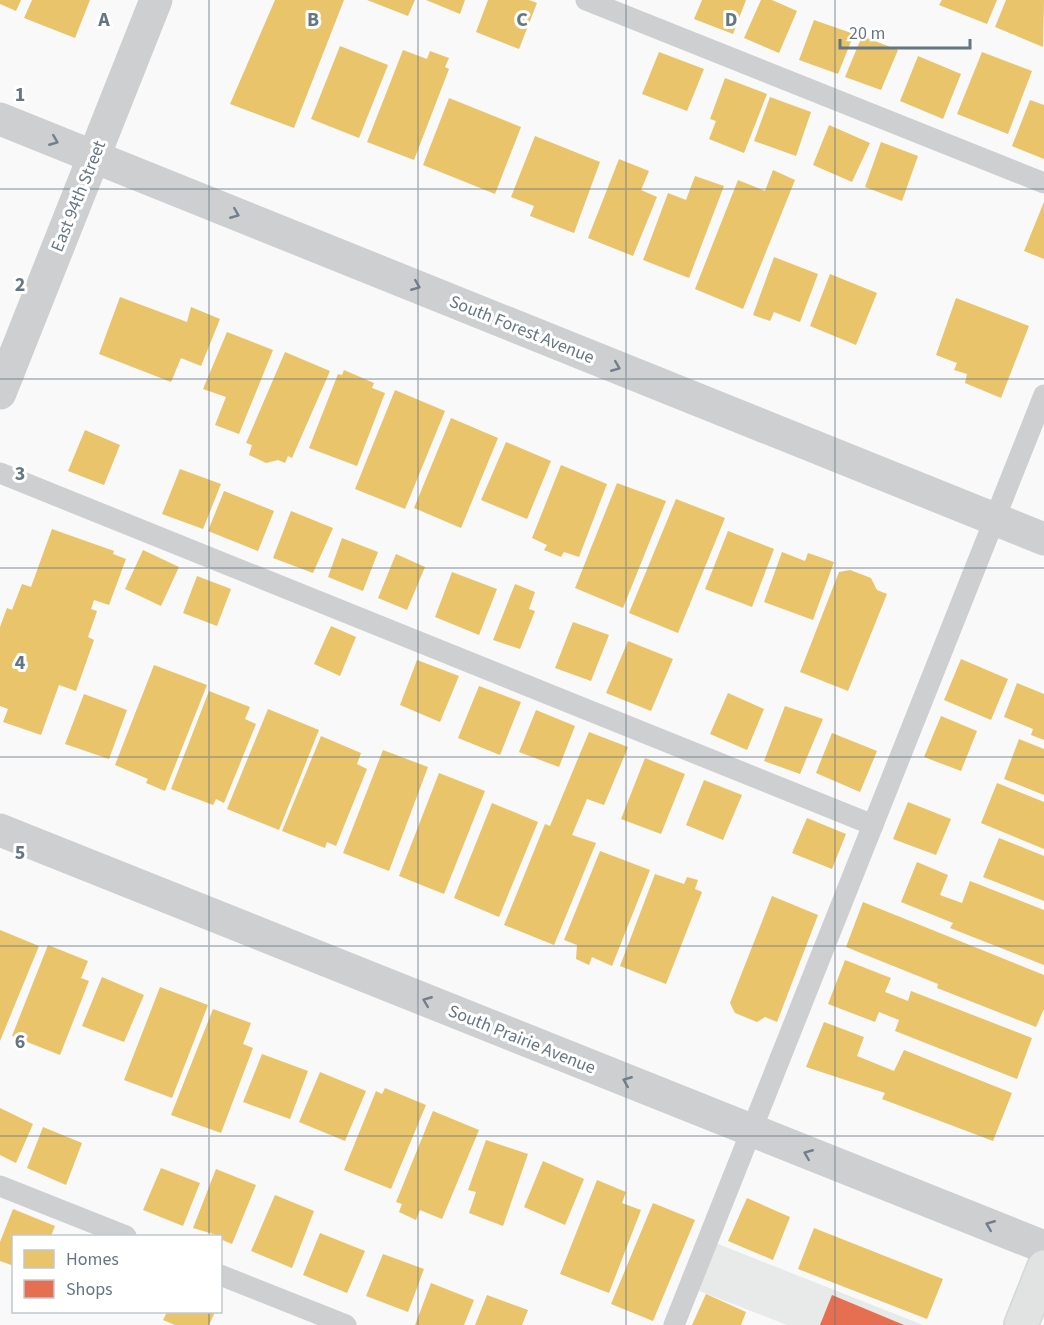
<svg xmlns="http://www.w3.org/2000/svg" width="1044" height="1325" font-family="'Source Sans 3',sans-serif">
  <style>
    .built { fill: #e8e9e9 }
    .homes { fill: #e9c46a }
    .shops { fill: #e76f51 }
    .lines { fill: none; stroke-linecap: round; stroke-linejoin: round }
    .primary-casing { stroke: #d5d6d7; stroke-width: 36 }
    .service { stroke: #cecfd0; stroke-width: 21 }
    .minor { stroke: #cecfd0; stroke-width: 33 }
    .primary { stroke: #e1e2e2; stroke-width: 33 }
    .oneway { stroke: #707f8b }
    .grid { fill: none; stroke: #657683; stroke-width: 1.5; stroke-opacity: 0.55 }
    .labels { text-anchor: middle; stroke-width: 6; stroke-linejoin: round; paint-order: stroke }
    .street-label { font-size: 18px; fill: #657683; stroke: #fff }
    .grid-label { font-size: 20px; text-anchor: middle; font-weight: bold; fill: #657683; stroke: #fff; stroke-width: 6; stroke-linejoin: round; paint-order: stroke }
  </style>
  <rect width="100%" height="100%" fill="#f9f9f9"/>
  <!-- built -->
  <path class="built" d="M708,1240L923,1325H787L689,1287Z"/>
  <!-- homes -->
  <g class="homes">
    <path d="M0,0H21L16,11L0,4Z"/>
    <path d="M32,0H90L75,38L24,18Z"/>
    <path d="M275,0H344L294,128L230,104Z"/>
    <path d="M367,0H415L408,16Z"/>
    <path d="M426,0H465L460,14Z"/>
    <path d="M488,0H529L537,3L519,49L476,32Z"/>
    <path d="M702,0H746L733,34L694,19Z"/>
    <path d="M761,0H772L797,11L779,53L744,38Z"/>
    <path d="M942,0H997L987,24L939,5Z"/>
    <path d="M1006,0H1044L1043,47L995,27Z"/>
    <path d="M814,20L854,34L838,74L799,60Z"/>
    <path d="M862,36L898,50L881,90L845,77Z"/>
    <path d="M340,46L388,65L359,138L311,119Z"/>
    <path d="M403,50L427,59L430,51L449,58L445,67L449,69L414,160L367,142Z"/>
    <path d="M659,52L704,69L687,111L642,94Z"/>
    <path d="M982,52L1032,71L1008,134L957,114Z"/>
    <path d="M918,56L961,74L943,119L900,101Z"/>
    <path d="M725,78L767,94L744,153L709,139L716,121L710,119Z"/>
    <path d="M770,97L811,112L796,156L754,141Z"/>
    <path d="M449,98L521,127L495,194L423,165Z"/>
    <path d="M1030,100L1044,105V159L1012,146Z"/>
    <path d="M829,125L870,143L852,182L813,165Z"/>
    <path d="M535,136L600,162L574,233L530,216L534,206L511,197Z"/>
    <path d="M881,142L918,156L902,201L865,187Z"/>
    <path d="M619,159L649,171L641,190L657,197L633,256L588,238Z"/>
    <path d="M773,170L795,180L743,309L695,289L738,180L765,191Z"/>
    <path d="M695,176L724,186L689,278L643,260L668,193L686,200Z"/>
    <path d="M1044,202V259L1024,251Z"/>
    <path d="M774,257L818,274L800,322L774,312L770,321L753,315Z"/>
    <path d="M830,274L877,293L856,345L810,326Z"/>
    <path d="M120,297L187,322L191,307L220,319L201,366L181,358L171,382L99,354Z"/>
    <path d="M956,298L1029,326L1001,398L965,383L967,374L954,370L957,363L936,355Z"/>
    <path d="M227,332L273,350L239,434L215,425L226,397L203,389Z"/>
    <path d="M285,352L330,371L292,458L288,456L285,463L278,460L266,463L249,455L252,445L246,443Z"/>
    <path d="M344,370L374,383L372,388L385,393L357,466L309,448L338,374L342,375Z"/>
    <path d="M395,390L445,411L405,509L355,489Z"/>
    <path d="M451,418L498,438L461,528L414,508Z"/>
    <path d="M85,430L120,445L104,485L68,471Z"/>
    <path d="M506,442L551,461L527,519L481,500Z"/>
    <path d="M561,465L607,484L579,557L564,552L561,557L544,550L547,545L532,538Z"/>
    <path d="M180,469L221,484L203,529L162,514Z"/>
    <path d="M617,483L666,501L623,608L575,588Z"/>
    <path d="M224,491L274,511L258,551L208,531Z"/>
    <path d="M676,499L725,518L678,633L629,613Z"/>
    <path d="M291,511L333,528L313,573L273,558Z"/>
    <path d="M52,529L114,551L113,554L126,559L109,605L94,600L91,609L97,611L88,637L94,640L76,691L59,685L41,735L3,722L8,709L0,706V627L7,608L12,610L22,584L31,587Z"/>
    <path d="M728,531L774,549L752,607L705,589Z"/>
    <path d="M342,538L378,552L363,591L328,577Z"/>
    <path d="M143,550L179,567L161,606L125,589Z"/>
    <path d="M782,552L805,561L808,553L834,562L813,620L764,602Z"/>
    <path d="M396,554L425,567L407,610L378,598Z"/>
    <path d="M850,570L871,578L877,590L887,594L848,691L800,672L839,572Z"/>
    <path d="M452,572L497,589L479,635L435,617Z"/>
    <path d="M197,576L231,589L217,626L183,613Z"/>
    <path d="M515,584L535,592L529,609L535,611L520,649L493,640Z"/>
    <path d="M573,622L609,635L591,681L555,668Z"/>
    <path d="M331,626L356,637L340,676L314,664Z"/>
    <path d="M628,641L673,659L651,711L606,693Z"/>
    <path d="M961,659L1008,679L991,720L944,700Z"/>
    <path d="M417,660L459,676L440,722L400,705Z"/>
    <path d="M154,665L207,685L165,791L146,783L148,779L115,765Z"/>
    <path d="M1017,683L1044,694V740L1031,735L1033,729L1004,717Z"/>
    <path d="M479,686L521,702L500,755L458,738Z"/>
    <path d="M209,691L250,707L245,719L256,724L224,803L216,799L213,805L171,789Z"/>
    <path d="M728,693L764,709L747,750L710,734Z"/>
    <path d="M84,694L127,710L109,759L65,744Z"/>
    <path d="M785,706L823,719L800,774L764,761Z"/>
    <path d="M268,709L319,730L279,830L227,809Z"/>
    <path d="M536,710L575,726L559,767L519,752Z"/>
    <path d="M941,716L977,731L961,771L924,757Z"/>
    <path d="M589,732L628,747L604,805L587,799L572,835L596,843L554,945L504,925L545,824L550,826Z"/>
    <path d="M832,733L877,751L860,792L816,773Z"/>
    <path d="M321,736L361,753L357,764L367,769L336,846L327,842L325,848L282,831Z"/>
    <path d="M1019,739L1044,749V795L1004,779Z"/>
    <path d="M383,750L428,767L389,871L343,853Z"/>
    <path d="M645,758L685,774L661,834L621,819Z"/>
    <path d="M439,773L485,791L444,894L399,876Z"/>
    <path d="M704,780L742,795L723,840L686,825Z"/>
    <path d="M997,783L1044,802V849L981,823Z"/>
    <path d="M908,802L951,819L936,855L893,839Z"/>
    <path d="M492,803L538,822L499,917L454,898Z"/>
    <path d="M807,818L846,834L832,869L792,853Z"/>
    <path d="M999,838L1044,856V901L983,877Z"/>
    <path d="M600,851L650,870L612,966L592,957L589,965L576,959L577,945L564,940Z"/>
    <path d="M917,862L948,875L940,895L962,903L970,881L1044,910V965L950,928L953,923L901,902Z"/>
    <path d="M655,874L684,884L687,877L698,880L695,889L702,892L666,984L620,966Z"/>
    <path d="M772,896L818,915L777,1022L765,1017L757,1022L735,1013L730,1003Z"/>
    <path d="M863,902L1044,975V1009L1036,1027L937,988L938,984L846,947Z"/>
    <path d="M0,930L39,946L0,1041Z"/>
    <path d="M48,945L88,961L81,978L89,981L60,1055L12,1036Z"/>
    <path d="M845,960L891,978L885,992L908,1001L911,991L1032,1038L1017,1079L895,1031L899,1020L879,1012L875,1022L828,1004Z"/>
    <path d="M102,977L144,995L124,1042L82,1026Z"/>
    <path d="M160,987L208,1005L172,1098L124,1080Z"/>
    <path d="M213,1009L251,1023L243,1044L253,1048L221,1133L171,1115Z"/>
    <path d="M824,1022L864,1037L857,1056L894,1071L904,1050L1012,1093L993,1141L882,1099L885,1093L806,1067Z"/>
    <path d="M262,1054L308,1071L290,1119L243,1102Z"/>
    <path d="M320,1072L366,1091L345,1141L299,1122Z"/>
    <path d="M385,1088L426,1105L391,1189L344,1170L376,1091L382,1094Z"/>
    <path d="M0,1108L33,1124L16,1163L0,1155Z"/>
    <path d="M433,1111L479,1130L442,1219L420,1210L416,1220L399,1212L402,1204L396,1202Z"/>
    <path d="M43,1127L82,1143L66,1185L27,1168Z"/>
    <path d="M486,1140L528,1154L503,1226L469,1213L476,1192L468,1190Z"/>
    <path d="M543,1161L584,1179L565,1225L524,1207Z"/>
    <path d="M161,1168L200,1183L183,1226L143,1210Z"/>
    <path d="M216,1169L256,1185L232,1244L220,1239V1236L193,1228Z"/>
    <path d="M597,1180L626,1192L622,1203L641,1210L609,1293L560,1274Z"/>
    <path d="M275,1195L314,1211L292,1268L251,1251Z"/>
    <path d="M747,1198L790,1217L773,1260L728,1241Z"/>
    <path d="M653,1203L695,1220L653,1321L611,1304Z"/>
    <path d="M13,1209L55,1226L51,1236H14V1266L0,1261V1242Z"/>
    <path d="M814,1228L943,1279L927,1319L798,1269Z"/>
    <path d="M320,1233L365,1251L347,1293L303,1275Z"/>
    <path d="M383,1254L424,1269L408,1312L366,1296Z"/>
    <path d="M431,1283L474,1300L464,1325H415Z"/>
    <path d="M706,1294L746,1312L741,1325H692Z"/>
    <path d="M487,1295L528,1310L522,1325H475Z"/>
    <path d="M167,1312H215L209,1325H175L163,1320Z"/>
  </g>
  <!-- shops -->
  <path class="shops" d="M832,1295L904,1325H820Z"/>
  <g class="lines">
    <defs>
      <path id="primary" d="M1021,1325L1044,1267"/>
    </defs>
    <!-- primary casing -->
    <use href="#primary" class="primary-casing"/>
    <!-- service -->
    <g class="service">
      <path d="M586,0L1044,183"/>
      <path d="M0,473L873,825"/>
      <path d="M0,1186L126,1236"/>
      <path d="M220,1275L346,1325"/>
      <path d="M674,1325L1044,395"/>
    </g>
    <!-- minor -->
    <g class="minor">
      <path d="M0,119L1044,539"/>
      <path d="M0,393L156,0"/>
      <path d="M0,830L1044,1247"/>
    </g>
    <!-- primary -->
    <use href="#primary" class="primary"/>
  </g>
  <!-- one-way arrows -->
  <defs><path id="oneway-chevron" d="M-2-3.5L2.5 0L-2 3.5" fill="none" stroke-width="1.6" stroke-linecap="round" stroke-linejoin="round" transform="scale(1.5)"/></defs>
  <g class="oneway">
    <use href="#oneway-chevron" transform="translate(54 141) rotate(22)"/>
    <use href="#oneway-chevron" transform="translate(235 214) rotate(22)"/>
    <use href="#oneway-chevron" transform="translate(416 286) rotate(22)"/>
    <use href="#oneway-chevron" transform="translate(616 367) rotate(22)"/>
    <use href="#oneway-chevron" transform="translate(427 1001) rotate(-158)"/>
    <use href="#oneway-chevron" transform="translate(627 1081) rotate(-158)"/>
    <use href="#oneway-chevron" transform="translate(808 1154) rotate(-158)"/>
    <use href="#oneway-chevron" transform="translate(990 1225) rotate(-158)"/>
  </g>
  <!-- grid -->
  <path class="grid" d="M209,0V1236M418,0V1325M626,0V1325M835,0V1325M0,189H1044M0,379H1044M0,568H1044M0,757H1044M0,946H1044M0,1136H1044M209,1312V1325"/>
  <g class="labels">
    <!-- street labels -->
    <g class="street-label">
      <text transform="translate(78 196) rotate(-68)" y="6">East 94th Street</text>
      <text transform="translate(522 329) rotate(22)" y="6">South Forest Avenue</text>
      <text transform="translate(522 1039) rotate(22)" y="6">South Prairie Avenue</text>
    </g>
  </g>
  <g class="grid-label">
    <text x="104" y="26">A</text>
    <text x="313" y="26">B</text>
    <text x="522" y="26">C</text>
    <text x="731" y="26">D</text>
    <text x="20" y="101">1</text>
    <text x="20" y="291">2</text>
    <text x="20" y="480">3</text>
    <text x="20" y="669">4</text>
    <text x="20" y="859">5</text>
    <text x="20" y="1048">6</text>
  </g>
  <!-- legend -->
  <rect x="12" y="1235" width="210" height="78" fill="#ffffff" stroke="#c1c8cd" stroke-width="1.5"/>
  <rect x="24" y="1250" width="30" height="18" fill="#e9c46a" stroke="#c1c8cd" stroke-width="1.5"/>
  <text x="66" y="1265" font-size="18" fill="#657683">Homes</text>
  <rect x="24" y="1280" width="30" height="18" fill="#e76f51" stroke="#c1c8cd" stroke-width="1.5"/>
  <text x="66" y="1295" font-size="18" fill="#657683">Shops</text>
  <!-- scale -->
  <path d="M840 39v9h130v-9" fill="none" stroke="#657683" stroke-width="3"/>
  <text x="849" y="39" font-size="18" fill="#657683" stroke="#ffffff" stroke-width="4.5" paint-order="stroke">20 m</text>
</svg>
